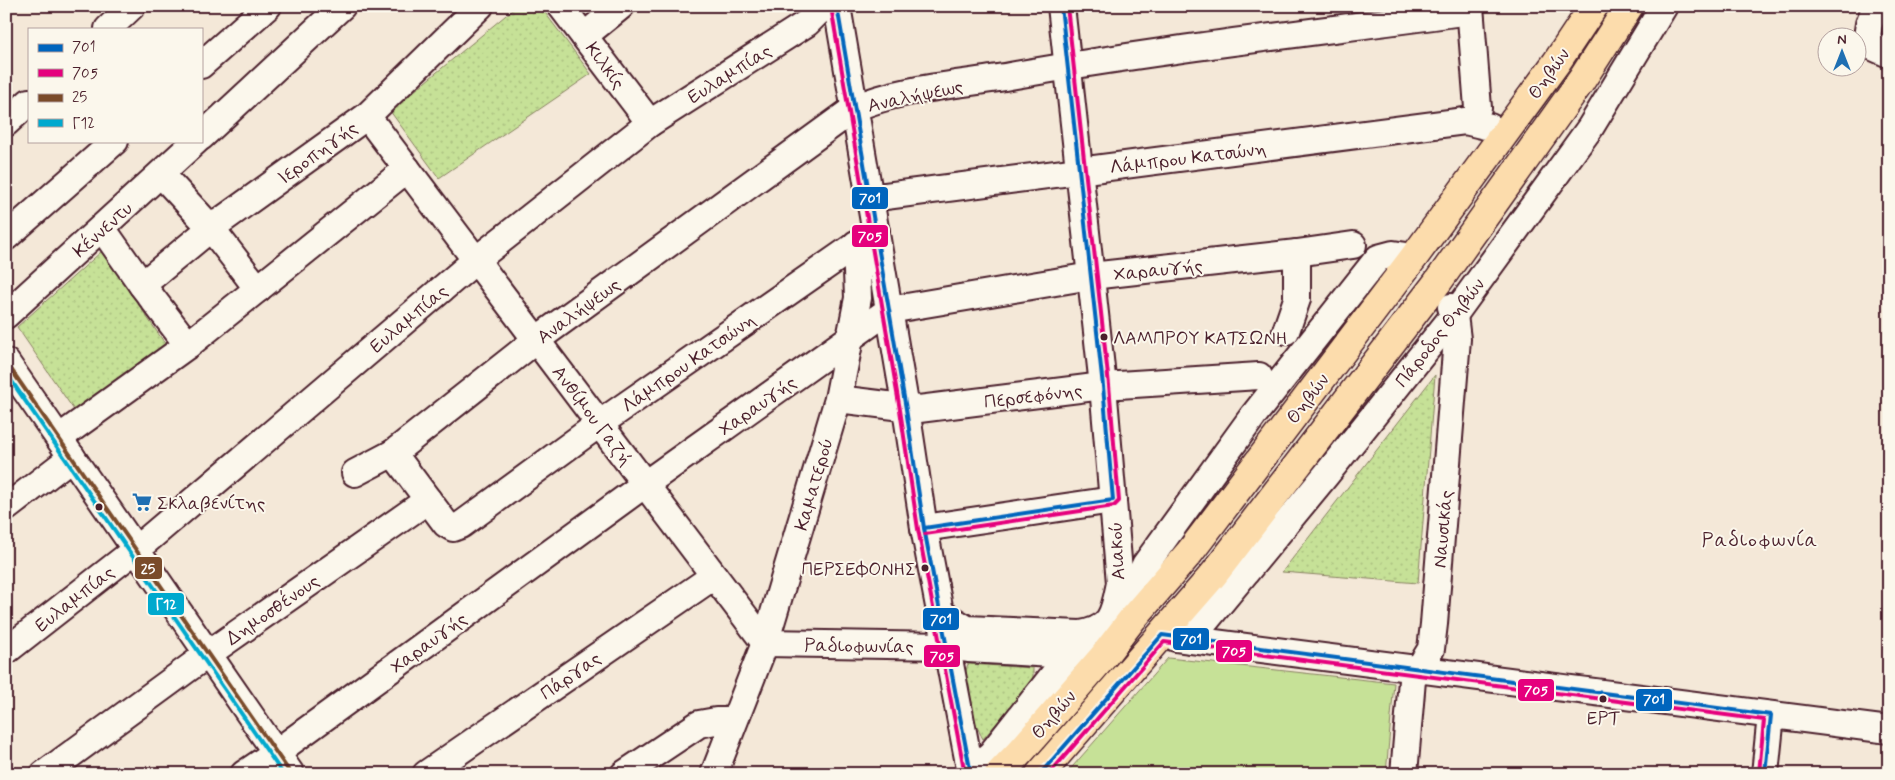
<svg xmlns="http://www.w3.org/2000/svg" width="1895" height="780" font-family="Mynerve,sans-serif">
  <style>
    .grass { fill: url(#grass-dots); stroke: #888061 }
    .pitch { fill: #c6e197; stroke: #888061 }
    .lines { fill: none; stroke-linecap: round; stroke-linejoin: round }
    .minor-casing { stroke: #4a1f2b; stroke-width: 30 }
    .major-casing { stroke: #4a1f2b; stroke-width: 31 }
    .minor { stroke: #fbf7ec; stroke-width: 26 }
    .major { stroke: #fcdcac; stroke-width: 28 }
    .bus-1-casing { stroke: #fbf7ec; stroke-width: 8 }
    .bus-2-casing { stroke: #fbf7ec; stroke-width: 8 }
    .bus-3-casing { stroke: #fbf7ec; stroke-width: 8 }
    .bus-4-casing { stroke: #fbf7ec; stroke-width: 8 }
    .bus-1 { stroke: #0065bd; stroke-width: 4 }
    .bus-2 { stroke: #e5007d; stroke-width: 4 }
    .bus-3 { stroke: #7a4b2a; stroke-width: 4 }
    .bus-4 { stroke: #00a9ce; stroke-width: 4 }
    .bus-dot { fill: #4a1f2b; stroke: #fbf7ec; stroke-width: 2 }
    .labels { text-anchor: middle; stroke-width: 4; stroke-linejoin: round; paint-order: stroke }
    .bus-label { font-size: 18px; fill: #4a1f2b; stroke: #fbf7ec; text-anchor: start }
    .street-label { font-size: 19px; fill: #4a1f2b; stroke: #fbf7ec }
    .poi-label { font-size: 19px; fill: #4a1f2b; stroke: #fbf7ec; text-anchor: start }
    .neighbourhood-label { font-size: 20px; letter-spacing: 1px; fill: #4a1f2b; stroke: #fbf7ec }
    .line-badge { stroke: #fbf7ec; stroke-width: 2 }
    .badge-label { font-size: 14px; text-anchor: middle; font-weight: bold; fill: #fff }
  </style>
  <defs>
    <pattern id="grass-dots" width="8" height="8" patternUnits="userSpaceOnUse" patternTransform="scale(1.25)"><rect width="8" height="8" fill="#c6e197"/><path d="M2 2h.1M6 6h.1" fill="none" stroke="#acc182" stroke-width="1.8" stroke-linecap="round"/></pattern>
  </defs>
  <rect width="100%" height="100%" fill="#f4e8d8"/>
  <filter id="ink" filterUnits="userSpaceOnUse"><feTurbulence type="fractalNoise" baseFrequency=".02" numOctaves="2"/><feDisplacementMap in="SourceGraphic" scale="10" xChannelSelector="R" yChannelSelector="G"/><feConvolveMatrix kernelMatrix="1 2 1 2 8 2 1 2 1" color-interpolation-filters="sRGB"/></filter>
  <g filter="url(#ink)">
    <!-- grass -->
    <g class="grass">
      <path d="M517,6H540L591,74L439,178L390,111Z"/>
      <path d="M102,251L166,345L76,413L17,327Z"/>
      <path d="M1435,375L1418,583L1282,572Z"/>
      <path d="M968,664L1033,668V681L983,739C973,721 960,682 968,664Z"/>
    </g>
    <!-- pitch -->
    <path class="pitch" d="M1168,658L1394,683L1386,774H1066Z"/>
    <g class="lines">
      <defs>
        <g id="minor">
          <path d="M561,6L650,123"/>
          <path d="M837,6L906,409L924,528L971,774"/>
          <path d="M1470,6L1478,108"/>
          <path d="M1876,6L1869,24L1867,37L1873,47L1889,54"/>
          <path d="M108,29L132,6"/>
          <path d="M584,36L621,6"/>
          <path d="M201,65L268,6"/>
          <path d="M367,116L765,643L947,646L968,649L1103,657"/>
          <path d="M6,123L29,102"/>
          <path d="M201,137L342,6"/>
          <path d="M161,174L211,228L258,289"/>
          <path d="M870,198L1465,121L1490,127L1503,135"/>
          <path d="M102,228L142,285L188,345"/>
          <path d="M6,237L115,141"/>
          <path d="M142,285L211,228L367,116L480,6"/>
          <path d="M6,315L196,141"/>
          <path d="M1286,331L1297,299V253"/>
          <path d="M6,362L291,774"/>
          <path d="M838,399L919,409L1103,386L1259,376"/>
          <path d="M59,438L188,345L407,169"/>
          <path d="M393,453L446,524L453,528L461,525L599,424L876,231"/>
          <path d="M355,473L393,453L536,340L855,108C900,88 960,85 1010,76C1162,49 1316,32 1470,11L1471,6"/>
          <path d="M6,508L72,457"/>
          <path d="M924,528L1113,500"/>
          <path d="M941,613L967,629L1080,634C1113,629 1114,612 1120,583L1103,386L1061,6"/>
          <path d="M1133,615L1136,584L1145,565L1253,416L1378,258L1393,254L1414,257"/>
          <path d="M1176,638L1889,730"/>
          <path d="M1190,640L1326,475L1454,315L1590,128L1664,6"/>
          <path d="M6,651L139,547L476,260L650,123L807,23L824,6"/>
          <path d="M44,774L208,654L428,500"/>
          <path d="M244,774L281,749L634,492L889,310L1091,276L1297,253L1353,245"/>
          <path d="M426,774L714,576"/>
          <path d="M624,774L699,724L716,721H733"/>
          <path d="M714,774L765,643L838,399L858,298L856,244"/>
          <path d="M967,774L991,754L1069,655"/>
          <path d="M1404,774L1412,680L1431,649L1434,624L1457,339L1454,315L1451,307"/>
          <path d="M1765,774L1771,715"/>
        </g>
        <g id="major">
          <path d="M999,774L1021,751L1103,657L1133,618L1190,552L1414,257L1556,63L1594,6"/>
          <path d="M1040,774L1214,574L1437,283L1581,81L1629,6"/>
        </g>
      </defs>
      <!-- minor casing -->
      <use href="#minor" class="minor-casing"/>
      <!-- major casing -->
      <use href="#major" class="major-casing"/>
      <!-- minor -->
      <use href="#minor" class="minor"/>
      <!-- major -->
      <use href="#major" class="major"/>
      <defs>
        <g id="bus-1">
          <path d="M837,6L906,409L924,528L971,774"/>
          <path d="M924,528L1113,500L1103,386L1061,6"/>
          <path d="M1040,774L1162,635L1771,715L1765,774"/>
        </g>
        <g id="bus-2">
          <path d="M831,7L900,410L918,529L965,774"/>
          <path d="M925,534L1114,506L1119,501L1109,385L1067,6"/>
          <path d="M1049,774L1164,642L1764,720L1759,773"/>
        </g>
        <path id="bus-3" d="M6,362L291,774"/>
        <path id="bus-4" d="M6,373L283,774"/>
      </defs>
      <!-- bus-1 casing -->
      <use href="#bus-1" class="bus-1-casing"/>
      <!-- bus-2 casing -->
      <use href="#bus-2" class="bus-2-casing"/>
      <!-- bus-3 casing -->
      <use href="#bus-3" class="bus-3-casing"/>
      <!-- bus-4 casing -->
      <use href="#bus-4" class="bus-4-casing"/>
      <!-- bus-1 -->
      <use href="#bus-1" class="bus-1"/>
      <!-- bus-2 -->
      <use href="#bus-2" class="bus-2"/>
      <!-- bus-3 -->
      <use href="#bus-3" class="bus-3"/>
      <!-- bus-4 -->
      <use href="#bus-4" class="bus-4"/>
    </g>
  </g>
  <!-- icons -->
  <defs>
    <symbol id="supermarket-bare" viewBox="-9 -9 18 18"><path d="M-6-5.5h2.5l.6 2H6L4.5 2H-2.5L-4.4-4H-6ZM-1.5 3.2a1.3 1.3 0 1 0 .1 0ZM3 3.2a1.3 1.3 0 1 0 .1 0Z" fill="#1f6fb2" stroke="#fbf7ec" stroke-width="2.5" paint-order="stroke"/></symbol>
  </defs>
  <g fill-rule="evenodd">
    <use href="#supermarket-bare" x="128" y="488" width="28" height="28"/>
  </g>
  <!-- markers -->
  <g class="bus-dot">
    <circle cx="1104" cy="337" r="4.5"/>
    <circle cx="99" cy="507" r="4.5"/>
    <circle cx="925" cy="568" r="4.5"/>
    <circle cx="1603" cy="699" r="4.5"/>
  </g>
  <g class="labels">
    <!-- bus labels -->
    <g class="bus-label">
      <text x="1113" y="344">ΛΑΜΠΡΟΥ ΚΑΤΣΩΝΗ</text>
      <text x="916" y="575" text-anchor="end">ΠΕΡΣΕΦΟΝΗΣ</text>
      <text x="1603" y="724" text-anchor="middle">ΕΡΤ</text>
    </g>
    <!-- street labels -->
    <g class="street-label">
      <text transform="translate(606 65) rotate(54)" y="7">Κιλκίς</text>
      <text transform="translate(729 73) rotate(-32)" y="7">Ευλαμπίας</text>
      <text transform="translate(1548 73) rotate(-55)" y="7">Θηβών</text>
      <text transform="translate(915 95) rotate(-12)" y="7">Αναλήψεως</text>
      <text transform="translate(317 152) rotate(-36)" y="7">Ιεροπηγής</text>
      <text transform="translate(1188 157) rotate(-7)" y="7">Λάμπρου Κατσώνη</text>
      <text transform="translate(102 229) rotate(-42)" y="7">Κέννεντυ</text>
      <text transform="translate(1158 269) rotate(-6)" y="7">Χαραυγής</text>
      <text transform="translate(578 310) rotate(-36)" y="7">Αναλήψεως</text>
      <text transform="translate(408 318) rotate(-40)" y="7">Ευλαμπίας</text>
      <text transform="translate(1439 332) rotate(-52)" y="7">Πάροδος Θηβών</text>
      <text transform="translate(688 362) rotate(-35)" y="7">Λάμπρου Κατσώνη</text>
      <text transform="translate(1033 395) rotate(-7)" y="7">Περσεφόνης</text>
      <text transform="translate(1307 398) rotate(-53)" y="7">Θηβών</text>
      <text transform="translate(757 405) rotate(-35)" y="7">Χαραυγής</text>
      <text transform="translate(593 415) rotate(53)" y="7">Ανθίμου Γαζή</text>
      <text transform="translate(813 484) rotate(-74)" y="7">Καματερού</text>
      <text transform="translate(1442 529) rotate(-85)" y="7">Ναυσικάς</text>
      <text transform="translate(1116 551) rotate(-93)" y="7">Αιακού</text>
      <text transform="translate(74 598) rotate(-38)" y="7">Ευλαμπίας</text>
      <text transform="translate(272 609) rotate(-35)" y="7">Δημοσθένους</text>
      <text transform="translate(428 642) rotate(-36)" y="7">Χαραυγής</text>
      <text transform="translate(859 645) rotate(1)" y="7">Ραδιοφωνίας</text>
      <text transform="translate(570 675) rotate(-35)" y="7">Πάργας</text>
      <text transform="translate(1053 714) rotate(-49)" y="7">Θηβών</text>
    </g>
    <!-- poi labels -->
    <g class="poi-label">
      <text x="157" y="509">Σκλαβενίτης</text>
    </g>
    <!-- neighbourhood labels -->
    <g class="neighbourhood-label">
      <text x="1760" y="546">Ραδιοφωνία</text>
    </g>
  </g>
  <g class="line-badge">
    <rect x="851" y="186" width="38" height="24" rx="5" fill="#0065bd"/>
    <rect x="851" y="224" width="38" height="24" rx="5" fill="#e5007d"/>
    <rect x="134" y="556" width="29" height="24" rx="5" fill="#7a4b2a"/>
    <rect x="147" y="592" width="38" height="24" rx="5" fill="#00a9ce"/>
    <rect x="922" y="607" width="38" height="24" rx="5" fill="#0065bd"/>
    <rect x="1172" y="627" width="38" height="24" rx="5" fill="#0065bd"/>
    <rect x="1215" y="639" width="38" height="24" rx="5" fill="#e5007d"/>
    <rect x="923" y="644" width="38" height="24" rx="5" fill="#e5007d"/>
    <rect x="1517" y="678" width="38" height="24" rx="5" fill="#e5007d"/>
    <rect x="1635" y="688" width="38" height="24" rx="5" fill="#0065bd"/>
  </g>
  <g class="badge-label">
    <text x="870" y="203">701</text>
    <text x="870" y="241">705</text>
    <text x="148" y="573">25</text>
    <text x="166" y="609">Γ12</text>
    <text x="941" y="624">701</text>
    <text x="1191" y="644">701</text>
    <text x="1234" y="656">705</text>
    <text x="942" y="661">705</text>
    <text x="1536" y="695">705</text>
    <text x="1654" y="704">701</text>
  </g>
  <!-- margin -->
  <rect width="1895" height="780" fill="none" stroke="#fbf7ec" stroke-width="25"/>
  <rect x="12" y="12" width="1870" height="755" fill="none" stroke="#4a1f2b" stroke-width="2" filter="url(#ink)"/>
  <!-- legend -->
  <rect x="28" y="28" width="175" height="115" fill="#fbf7ec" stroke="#b4a19f"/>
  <rect x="38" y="44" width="25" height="8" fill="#0065bd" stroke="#b4a19f"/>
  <text x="72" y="52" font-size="15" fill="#4a1f2b">701</text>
  <rect x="38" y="69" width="25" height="8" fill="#e5007d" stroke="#b4a19f"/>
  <text x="72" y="78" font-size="15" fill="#4a1f2b">705</text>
  <rect x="38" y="94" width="25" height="8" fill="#7a4b2a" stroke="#b4a19f"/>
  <text x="72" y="102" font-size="15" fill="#4a1f2b">25</text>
  <rect x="38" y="119" width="25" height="8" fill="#00a9ce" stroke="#b4a19f"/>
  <text x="72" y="128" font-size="15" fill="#4a1f2b">Γ12</text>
  <!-- north arrow -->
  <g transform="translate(1842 52)"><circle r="24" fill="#fbf7ec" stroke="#b4a19f"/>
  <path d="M0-4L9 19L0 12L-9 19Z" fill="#1f6fb2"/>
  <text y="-8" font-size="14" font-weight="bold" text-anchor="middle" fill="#4a1f2b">N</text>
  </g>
</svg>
